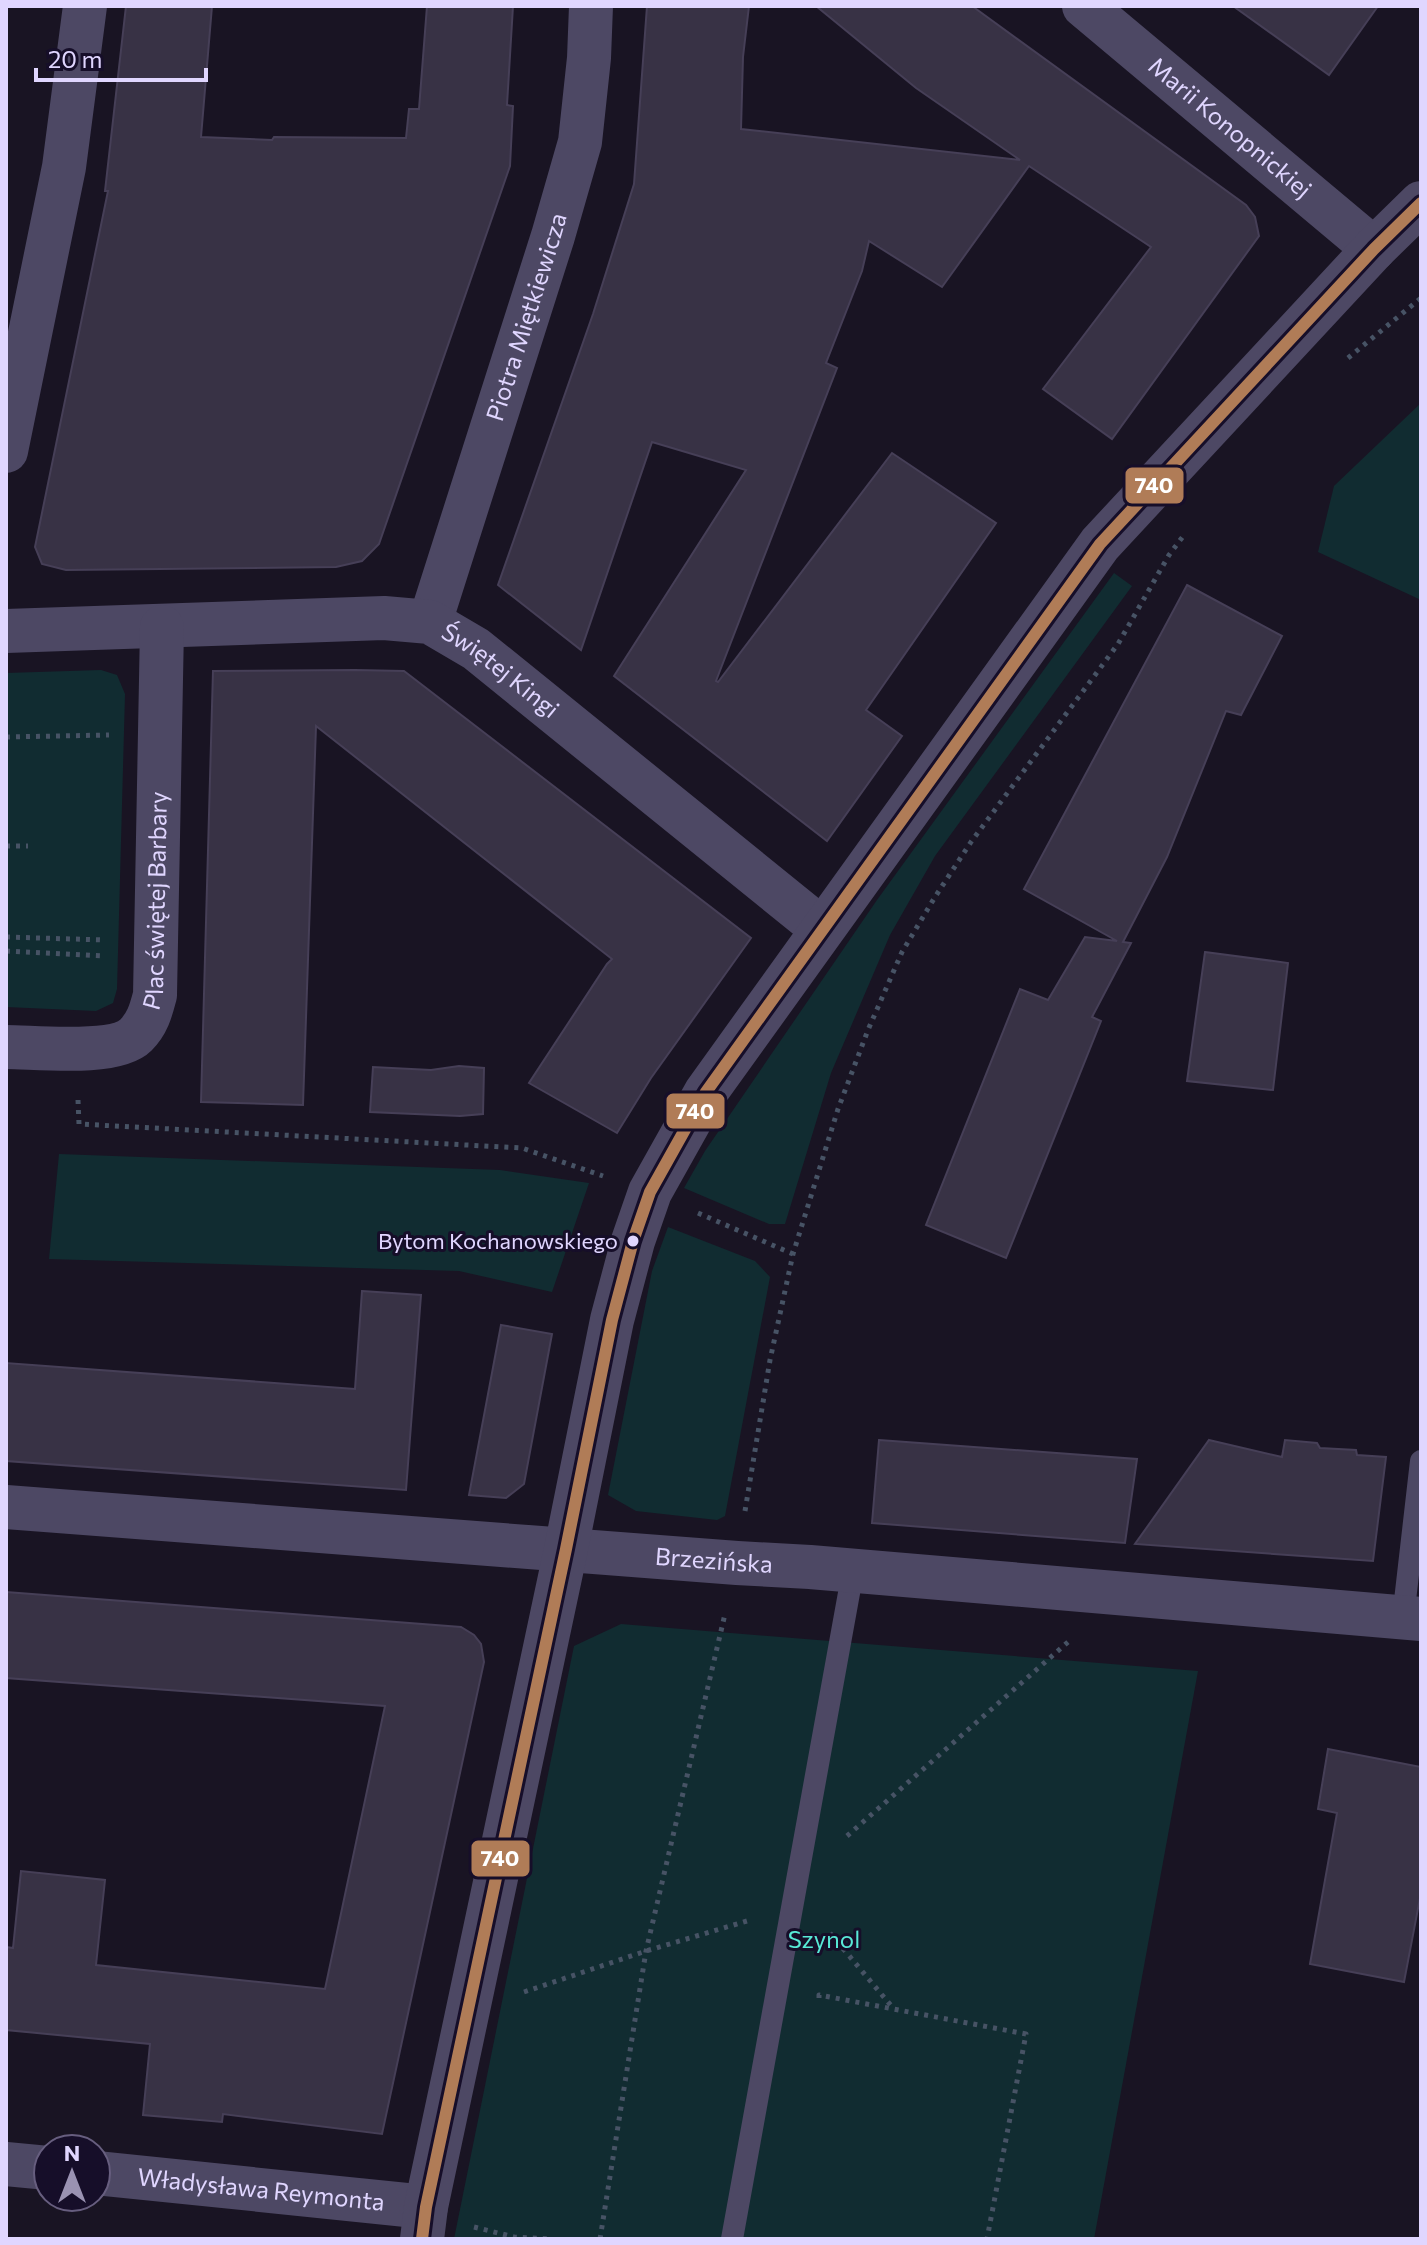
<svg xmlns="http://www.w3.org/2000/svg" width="1427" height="2245" font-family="Commissioner,sans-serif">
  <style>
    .green { fill: #112c31 }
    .building { fill: #383245; stroke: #463f57; stroke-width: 2 }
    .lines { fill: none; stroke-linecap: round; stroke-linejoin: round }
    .path { stroke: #475365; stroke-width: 5; stroke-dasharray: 4 6; stroke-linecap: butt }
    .service { stroke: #4d4864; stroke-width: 22 }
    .minor { stroke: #4d4864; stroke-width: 44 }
    .bus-1-casing { stroke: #160e29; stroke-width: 18 }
    .bus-1 { stroke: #b07c57; stroke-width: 12 }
    .bus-dot { fill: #e0d6ff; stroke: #160e29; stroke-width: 3 }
    .labels { text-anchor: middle; stroke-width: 6; stroke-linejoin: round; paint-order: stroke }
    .bus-label { font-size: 22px; fill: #e0d6ff; stroke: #160e29; text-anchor: end }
    .street-label { font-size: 24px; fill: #e0d6ff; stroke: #160e29 }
    .park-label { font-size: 24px; fill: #58e9d7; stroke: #160e29 }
    .line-badge { stroke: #160e29; stroke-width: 3 }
    .badge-label { font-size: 22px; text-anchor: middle; font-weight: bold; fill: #fff }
  </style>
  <rect width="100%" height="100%" fill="#191423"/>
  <!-- green -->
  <g class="green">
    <path d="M1421,403V600L1318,552L1334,486Z"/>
    <path d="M1114,573L1132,586L935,856L890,935L831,1073L785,1224H769L684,1188L705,1151L877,900Z"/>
    <path d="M101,670L117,675L125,694L117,989L113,1003L96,1011L6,1007V673Z"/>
    <path d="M59,1154L500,1170L589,1183L552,1292L459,1271L49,1259Z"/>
    <path d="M668,1227L755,1261L770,1277L725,1516L717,1520L636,1511L608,1495L652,1271Z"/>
    <path d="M621,1624L1198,1671L1094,2239H454L574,1646Z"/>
  </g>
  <!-- building -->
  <g class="building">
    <path d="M126,6H212L201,137L272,140L274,137L406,138L409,109H419L427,6H513L507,105L513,106L510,166L379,544L362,561L336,567L66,570L42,564L35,547L108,191H105Z"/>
    <path d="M647,6H749L743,57L741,129L1020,160L916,88L816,6H972L1246,205L1255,217L1259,236L1112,439L1043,389L1151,247L1029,166L942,287L869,241L862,271L826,363L837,368L716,681L718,682L892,453L996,523L866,710L902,736L827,841L614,676L746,470L652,442L581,650L498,585L593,314L634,184Z"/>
    <path d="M1233,6H1378L1329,75Z"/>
    <path d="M1187,585L1282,636L1241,715L1226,711L1167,857L1123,942L1131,943L1092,1017L1101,1021L1006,1258L926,1225L1020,989L1048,1000L1085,937L1117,941L1024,889Z"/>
    <path d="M355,670L404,671L751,938L651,1078L617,1133L529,1083L607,964L612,959L316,726L303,1105L201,1102L213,671Z"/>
    <path d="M1205,952L1288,963L1273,1090L1187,1081Z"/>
    <path d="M459,1066L484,1068L483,1114L460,1116L370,1112L373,1067L431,1070Z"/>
    <path d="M362,1291L421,1295L406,1490L6,1461V1363L355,1389Z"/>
    <path d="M501,1325L552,1334L524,1484L506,1498L469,1495Z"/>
    <path d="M879,1440L1137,1459L1125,1543L872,1523Z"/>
    <path d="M1209,1440L1282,1457L1285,1440L1317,1443L1320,1448L1356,1450L1357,1455L1386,1457L1373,1561L1135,1544Z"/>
    <path d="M6,1592L461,1627L474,1635L481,1644L484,1662L382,2134L223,2114L222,2122L143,2115L150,2044L6,2030V1947L13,1948L21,1871L105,1880L96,1965L325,1989L385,1706L6,1678Z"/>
    <path d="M1328,1749L1421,1767V1893L1404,1982L1310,1964L1337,1813L1318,1809Z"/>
  </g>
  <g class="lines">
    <!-- path -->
    <g class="path">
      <path d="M1348,358L1421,298"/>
      <path d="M6,737L109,735"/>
      <path d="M6,846H28"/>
      <path d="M6,937L105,940"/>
      <path d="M6,951L105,956"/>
      <path d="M78,1100L79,1124L522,1148L603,1176"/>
      <path d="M698,1213L793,1254"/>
      <path d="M745,1511L770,1360L793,1254L838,1109L868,1030L902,952L935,897L971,842L1118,644L1169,555L1184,535"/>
      <path d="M847,1836L1068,1642"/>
      <path d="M830,1933L893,2008"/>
      <path d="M524,1992L646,1951L747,1921"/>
      <path d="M819,1998V1995L1026,2034L987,2239"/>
      <path d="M474,2227L514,2237L551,2239"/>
      <path d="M600,2239L646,1951L725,1614"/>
    </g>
    <!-- service -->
    <g class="service">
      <path d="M1403,1618L1421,1461"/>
      <path d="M732,2239L853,1571"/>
    </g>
    <!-- minor -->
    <g class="minor">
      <path id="s1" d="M1084,6L1374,249"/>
      <path d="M6,451L64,167L85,6"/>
      <path id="s2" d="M430,622L553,236L580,142L589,58L591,6"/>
      <path id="s3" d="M6,631L384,618L430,622L476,649L822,929"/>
      <path id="s4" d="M6,1047C36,1047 115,1056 136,1035C148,1023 151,1010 155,995L162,627"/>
      <path id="s5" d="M6,1507L737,1563L810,1567L1421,1619"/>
      <path d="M6,2164L48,2168"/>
      <path id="s6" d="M96,2173L426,2207"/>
      <path d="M422,2239L426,2207L566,1549L612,1320L633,1241L650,1192L706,1092L1100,544L1374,249L1421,203"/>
    </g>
    <defs>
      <path id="bus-1" d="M422,2239L426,2207L566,1549L612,1320L633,1241L650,1192L706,1092L1100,544L1374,249L1421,203"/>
    </defs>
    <!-- bus-1 casing -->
    <use href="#bus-1" class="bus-1-casing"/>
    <!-- bus-1 -->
    <use href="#bus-1" class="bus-1"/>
  </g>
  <!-- markers -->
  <circle class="bus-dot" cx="633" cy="1241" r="7"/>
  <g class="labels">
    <!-- bus labels -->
    <g class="bus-label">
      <text x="618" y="1249">Bytom Kochanowskiego</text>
    </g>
    <!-- street labels -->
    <g class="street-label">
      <text dy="8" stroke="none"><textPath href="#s1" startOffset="190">Marii Konopnickiej</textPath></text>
      <text dy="8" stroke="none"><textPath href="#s2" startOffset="320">Piotra Miętkiewicza</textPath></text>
      <text dy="8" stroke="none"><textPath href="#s3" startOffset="510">Świętej Kingi</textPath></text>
      <text dy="8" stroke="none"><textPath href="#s4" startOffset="272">Plac świętej Barbary</textPath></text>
      <text dy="8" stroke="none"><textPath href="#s5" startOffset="710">Brzezińska</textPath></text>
      <text dy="8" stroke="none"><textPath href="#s6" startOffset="166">Władysława Reymonta</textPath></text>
    </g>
    <!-- park labels -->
    <g class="park-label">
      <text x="824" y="1948">Szynol</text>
    </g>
  </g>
  <g class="line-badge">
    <rect x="1124" y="466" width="61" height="39" rx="8" fill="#b07c57"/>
    <rect x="665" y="1092" width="61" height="38" rx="8" fill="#b07c57"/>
    <rect x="470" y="1839" width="61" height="39" rx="8" fill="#b07c57"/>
  </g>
  <g class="badge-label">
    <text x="1154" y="493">740</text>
    <text x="695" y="1119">740</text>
    <text x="500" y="1866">740</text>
  </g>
  <!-- border -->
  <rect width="1427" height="2245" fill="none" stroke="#e0d6ff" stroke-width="16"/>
  <!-- north arrow -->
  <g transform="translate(72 2173)"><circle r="38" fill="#160e29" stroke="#675e7f" stroke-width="2"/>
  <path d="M0-6L14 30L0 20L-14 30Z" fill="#9a92b2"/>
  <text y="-12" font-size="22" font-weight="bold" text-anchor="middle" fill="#e0d6ff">N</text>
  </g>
  <!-- scale -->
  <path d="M36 68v12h170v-12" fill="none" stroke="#e0d6ff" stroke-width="4"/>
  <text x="48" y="68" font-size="24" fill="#e0d6ff" stroke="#160e29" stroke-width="6" paint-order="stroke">20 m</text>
</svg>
